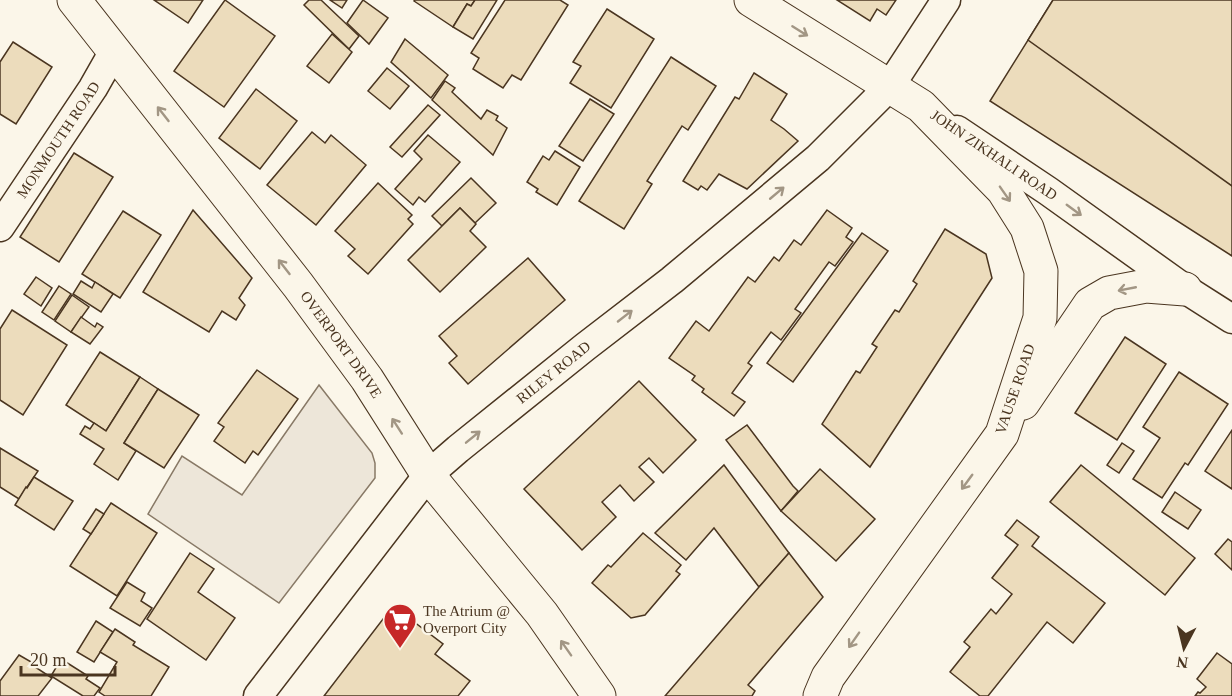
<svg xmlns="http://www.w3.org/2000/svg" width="1232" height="696" font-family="'Times New Roman',serif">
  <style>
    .green { fill: #ede6d9; stroke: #887966; stroke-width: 1.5 }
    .building { fill: #ecdcbc; stroke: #4a3520; stroke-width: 1.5 }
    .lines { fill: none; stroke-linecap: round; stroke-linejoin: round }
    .minor-casing { stroke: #4a3520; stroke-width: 31 }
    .secondary-casing { stroke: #4a3520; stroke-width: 35 }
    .minor { stroke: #fbf6e9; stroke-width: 28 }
    .secondary { stroke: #fbf6e9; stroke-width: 33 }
    .oneway { stroke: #a29684 }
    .labels { text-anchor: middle; stroke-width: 4.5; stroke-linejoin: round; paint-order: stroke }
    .street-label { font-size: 15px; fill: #4a3520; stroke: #fbf6e9 }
    .poi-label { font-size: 15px; fill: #4a3520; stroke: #fbf6e9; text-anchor: start }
  </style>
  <rect width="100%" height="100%" fill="#fbf6e9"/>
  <!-- green -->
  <path class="green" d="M319,385L372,453L375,463V478L279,603L148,514L182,456L242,495Z"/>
  <!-- building -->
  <g class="building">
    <path d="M154,0H203L188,23Z"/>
    <path d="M225,0L275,36L224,107L174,71Z"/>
    <path d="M309,0H321L359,36L349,49L304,5Z"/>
    <path d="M330,0H347L342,8Z"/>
    <path d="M363,0L388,18L369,44L347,23Z"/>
    <path d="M415,0H475L471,6L467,4L453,27L414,1Z"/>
    <path d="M475,0H497L473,39L453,27L467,4L471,6Z"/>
    <path d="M505,0H560L568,5L521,80L512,75L503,88L473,69L479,58L471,53Z"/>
    <path d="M837,0H896L886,15L877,9L870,21Z"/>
    <path d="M1053,0H1232V256L990,101Z"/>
    <path d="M1053,0H1232V186L1028,40Z"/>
    <path d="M607,9L654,39L611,108L570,83L581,66L573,62Z"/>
    <path d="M332,34L352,52L329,83L307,66Z"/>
    <path d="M405,39L448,75L431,98L391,62Z"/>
    <path d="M13,42L52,67L16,124L0,114V62Z"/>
    <path d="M671,57L716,86L688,130L682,126L647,181L652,184L624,229L579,201Z"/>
    <path d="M387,68L409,86L390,109L368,91Z"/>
    <path d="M754,73L787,94L771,120L784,129L798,141L747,189L719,174L707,190L701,186L698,190L683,181L735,97L739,99Z"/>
    <path d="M445,81L455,88L452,92L481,119L487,110L498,116L496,120L507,128L493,155L432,100Z"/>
    <path d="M256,89L297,121L260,169L219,138Z"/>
    <path d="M590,99L614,114L583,161L559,146Z"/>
    <path d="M428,105L440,115L402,157L390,147Z"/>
    <path d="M312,132L325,143L331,135L366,165L316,225L267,185Z"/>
    <path d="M428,135L460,162L425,202L419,197L413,205L395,189L422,159L414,151Z"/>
    <path d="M555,151L580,167L557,205L536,192L538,189L527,182L543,156L549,160Z"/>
    <path d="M74,153L113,177L59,262L20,237Z"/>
    <path d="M471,178L496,203L475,223L460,208L442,226L432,216Z"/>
    <path d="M378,183L412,215L408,219L413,224L368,274L348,256L355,249L335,231Z"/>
    <path d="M460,208L476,224L470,231L486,247L440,292L408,260Z"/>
    <path d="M193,210L252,278L239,298L245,305L236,320L222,311L209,332L143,292Z"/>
    <path d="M827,210L852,228L846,237L853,242L835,266L829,262L795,309L801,313L781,340L771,332L748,363L752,366L732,393L745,402L734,416L702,392L704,389L692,380L695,376L669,358L696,321L709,331L748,277L755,282L774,257L779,261L794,240L801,245Z"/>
    <path d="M123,211L161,235L120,298L82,274Z"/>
    <path d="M945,229L986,254L992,278L870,467L822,424L856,371L860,373L877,347L872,344L895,310L899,312L917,284L913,281Z"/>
    <path d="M862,233L888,251L793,382L767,363Z"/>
    <path d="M528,258L565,300L468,384L449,363L457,356L439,336Z"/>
    <path d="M36,277L52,288L41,306L24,294Z"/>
    <path d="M81,281L92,288L95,282L113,294L101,312L73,294Z"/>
    <path d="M59,286L71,294L54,320L42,312Z"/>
    <path d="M72,295L89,307L71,332L55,321Z"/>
    <path d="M12,310L67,345L23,415L0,400V329Z"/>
    <path d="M81,317L95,327L97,323L103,327L90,344L71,332Z"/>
    <path d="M1125,337L1166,364L1117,440L1075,413Z"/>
    <path d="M100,352L140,377L106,431L66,405Z"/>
    <path d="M257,370L298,399L258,455L253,451L245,463L214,441L224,427L218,423Z"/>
    <path d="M1179,372L1228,404L1188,465L1185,463L1162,498L1133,479L1160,438L1143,427Z"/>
    <path d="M140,377L158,389L124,443L136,451L118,480L94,464L104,449L80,434L85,426L90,429L94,423L106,431Z"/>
    <path d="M639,381L696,440L663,473L649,458L639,467L654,482L634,501L620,485L602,502L616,517L582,550L524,489Z"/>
    <path d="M158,389L199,415L164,468L124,443Z"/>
    <path d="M747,425L793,486L798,491L781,511L726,440Z"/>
    <path d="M1232,430V489L1205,471Z"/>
    <path d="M1122,443L1134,451L1119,473L1107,465Z"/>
    <path d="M0,448L38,471L19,499L0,487Z"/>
    <path d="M724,465L789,553L759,587L714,528L686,560L655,533Z"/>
    <path d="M1081,465L1195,558L1165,595L1050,502Z"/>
    <path d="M820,469L875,519L836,561L781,511Z"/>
    <path d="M34,477L73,501L54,530L15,505L26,487L27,488Z"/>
    <path d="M1175,492L1201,510L1188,529L1162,512Z"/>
    <path d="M111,503L157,533L117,596L70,566Z"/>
    <path d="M96,509L104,514L91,534L83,529Z"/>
    <path d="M1017,520L1039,537L1032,546L1105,603L1073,643L1047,622L988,696H980L950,672L970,647L964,642L991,609L996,614L1012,594L992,578L1018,545L1005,535Z"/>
    <path d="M643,533L681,565L676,571L680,574L645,615L631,618L592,583L608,565L611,567Z"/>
    <path d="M1228,539L1232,542V570L1215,554Z"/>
    <path d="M190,553L214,569L198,592L235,618L206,660L147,619Z"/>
    <path d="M789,553L823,597L748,685L755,691L752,696H665L759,587Z"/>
    <path d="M127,582L145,593L141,601L152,608L140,626L110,608Z"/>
    <path d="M393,606L443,644L435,654L470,681L458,696H324Z"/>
    <path d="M96,621L113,632L94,662L77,652Z"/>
    <path d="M115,629L135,642L133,645L169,667L151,696H105L99,692L117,662L100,652Z"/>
    <path d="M1217,653L1232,664V696H1195L1198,692L1200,693L1206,687L1197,679Z"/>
    <path d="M19,655L33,663L32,665L52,678L38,696H0V681Z"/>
    <path d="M61,659L88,676L86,679L100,688L94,696H83L51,676Z"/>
  </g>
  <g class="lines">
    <defs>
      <g id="minor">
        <path d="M957,130L1048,191L1185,289L1232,319"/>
        <path id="s1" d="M0,227L93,88L114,51"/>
        <path id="s2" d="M258,696L428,475L458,449L585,347L672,280L818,158L890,86L946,0"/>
      </g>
      <g id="secondary">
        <path id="s3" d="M74,0L298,285L367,379L428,475L542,614L599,696"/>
        <path d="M751,0L921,106L1003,190L1027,228L1041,271L1040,318L1002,434L828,677L820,696"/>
        <path d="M1023,403L1090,304L1109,293L1146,286L1185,289"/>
      </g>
    </defs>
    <!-- minor casing -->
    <use href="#minor" class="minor-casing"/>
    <!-- secondary casing -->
    <use href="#secondary" class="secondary-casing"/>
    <!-- minor -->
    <use href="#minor" class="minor"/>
    <!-- secondary -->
    <use href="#secondary" class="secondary"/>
  </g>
  <!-- one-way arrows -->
  <defs><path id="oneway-shaft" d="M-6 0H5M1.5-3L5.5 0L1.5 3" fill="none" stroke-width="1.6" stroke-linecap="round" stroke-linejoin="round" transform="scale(1.5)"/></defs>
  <g class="oneway">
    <use href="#oneway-shaft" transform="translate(800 31) rotate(32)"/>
    <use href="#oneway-shaft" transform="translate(163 114) rotate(-128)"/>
    <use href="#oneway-shaft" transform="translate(777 193) rotate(-40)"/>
    <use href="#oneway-shaft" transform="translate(1005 194) rotate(55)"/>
    <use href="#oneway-shaft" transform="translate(1074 210) rotate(36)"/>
    <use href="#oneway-shaft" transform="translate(284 267) rotate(-128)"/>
    <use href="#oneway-shaft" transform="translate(1127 289) rotate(169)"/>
    <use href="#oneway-shaft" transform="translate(625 316) rotate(-38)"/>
    <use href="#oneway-shaft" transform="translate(397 426) rotate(-123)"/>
    <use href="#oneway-shaft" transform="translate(473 437) rotate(-39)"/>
    <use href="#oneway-shaft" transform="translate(967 482) rotate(126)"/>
    <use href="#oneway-shaft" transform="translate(854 640) rotate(125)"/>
    <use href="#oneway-shaft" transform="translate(566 648) rotate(-125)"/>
  </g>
  <!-- icons -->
  <defs>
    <symbol id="supermarket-pin" viewBox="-11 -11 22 30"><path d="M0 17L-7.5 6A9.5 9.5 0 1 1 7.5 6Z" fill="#c62828" stroke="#fbf6e9"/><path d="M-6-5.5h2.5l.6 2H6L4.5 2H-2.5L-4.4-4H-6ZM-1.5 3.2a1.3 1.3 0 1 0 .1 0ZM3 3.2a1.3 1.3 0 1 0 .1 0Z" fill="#fff"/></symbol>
  </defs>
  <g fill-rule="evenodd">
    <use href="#supermarket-pin" x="381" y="601" width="38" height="52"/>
  </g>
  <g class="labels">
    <!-- street labels -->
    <g class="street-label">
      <text dy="5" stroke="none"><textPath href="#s1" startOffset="105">MONMOUTH ROAD</textPath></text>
      <text transform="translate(994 155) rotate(34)" y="5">JOHN ZIKHALI ROAD</text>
      <text dy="5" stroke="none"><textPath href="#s3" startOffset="436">OVERPORT DRIVE</textPath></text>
      <text dy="5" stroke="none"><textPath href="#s2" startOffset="441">RILEY ROAD</textPath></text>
      <text transform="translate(1015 389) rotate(-71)" y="5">VAUSE ROAD</text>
    </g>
    <!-- poi labels -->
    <g class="poi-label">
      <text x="423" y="616">The Atrium @<tspan x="423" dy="17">Overport City</tspan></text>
    </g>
  </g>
  <!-- north arrow -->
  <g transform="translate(1184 648) rotate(187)" stroke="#fbf6e9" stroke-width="4.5" paint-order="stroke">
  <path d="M0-4.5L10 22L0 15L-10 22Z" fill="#4a3520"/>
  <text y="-9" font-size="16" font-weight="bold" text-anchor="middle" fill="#4a3520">N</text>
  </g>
  <!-- scale -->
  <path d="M21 666v9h94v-9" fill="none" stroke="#4a3520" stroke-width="3"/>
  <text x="30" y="666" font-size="18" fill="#4a3520" stroke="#fbf6e9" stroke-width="4.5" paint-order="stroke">20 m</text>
</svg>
